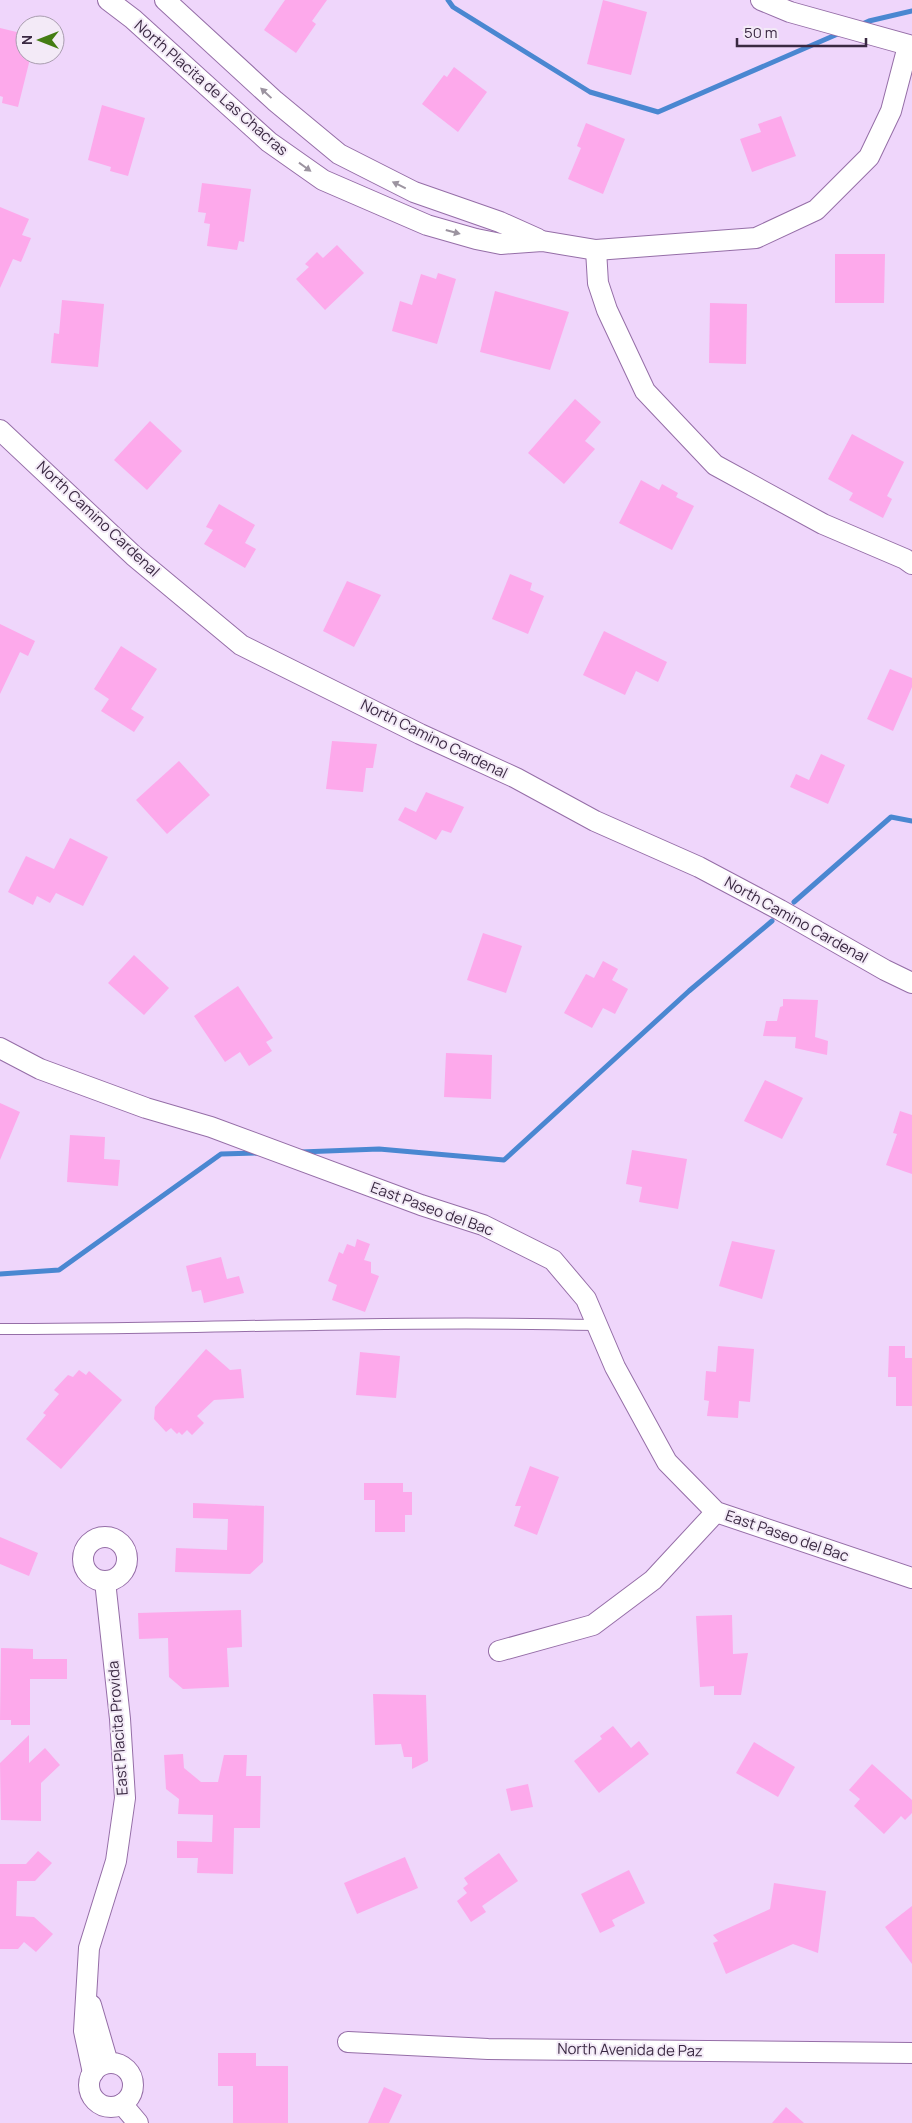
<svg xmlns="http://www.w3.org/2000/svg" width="912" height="2123" font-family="Manrope,sans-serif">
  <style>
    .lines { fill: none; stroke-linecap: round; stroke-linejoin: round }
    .stream { stroke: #4a87d1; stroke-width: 5 }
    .building { fill: #fda9eb }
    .lane-casing { stroke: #956ea7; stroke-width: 12 }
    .street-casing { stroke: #956ea7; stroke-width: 22 }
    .lane { stroke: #fff; stroke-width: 10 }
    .street { stroke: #fff; stroke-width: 20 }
    .oneway { fill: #9c94a0 }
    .labels { text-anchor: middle; stroke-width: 4; stroke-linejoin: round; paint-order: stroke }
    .street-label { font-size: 15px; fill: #3a2942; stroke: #f3eaf7 }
  </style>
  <rect width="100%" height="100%" fill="#efd6fb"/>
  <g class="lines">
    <!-- stream -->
    <g class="stream">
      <path d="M448,0L453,7L590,92L658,112L840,33"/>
      <path d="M860,25L869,21L912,11"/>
      <path d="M794,902L891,817L912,821"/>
      <path d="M301,1152L379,1149L504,1160L689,991L772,921"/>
      <path d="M0,1274L59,1270L221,1154L260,1153"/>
    </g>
  </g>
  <!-- building -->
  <g class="building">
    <path d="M285,0H327L312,21L316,24L296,53L264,30Z"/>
    <path d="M603,0L647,12L631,75L587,64Z"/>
    <path d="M0,28L25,34V55H31L18,107L2,103L3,97L0,96Z"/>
    <path d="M454,67L487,92L458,132L422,104L444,75L447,77Z"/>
    <path d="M102,105L145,118L128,176L110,171L111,167L88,160Z"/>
    <path d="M781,116L796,156L752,172L740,139L761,132L758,124Z"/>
    <path d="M586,123L625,139L603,194L568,179L581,148L577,146Z"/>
    <path d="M202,183L251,189L244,242L239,241L237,250L207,246L210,224L204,223L206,213L198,212Z"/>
    <path d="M0,207L29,219L22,235L31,238L21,262L13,259L0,288Z"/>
    <path d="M337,245L364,273L325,310L296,279L309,267L305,264L317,252L323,258Z"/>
    <path d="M835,254H885L884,303H835Z"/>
    <path d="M438,273L456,279L437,344L392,331L400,301L412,305L421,274L436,279Z"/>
    <path d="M495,291L569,312L550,370L480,352Z"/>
    <path d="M62,300L104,304L98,367L51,363L54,333L59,334Z"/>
    <path d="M710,303L747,304L746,364L709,363Z"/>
    <path d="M575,399L601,422L585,441L595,449L564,484L528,453Z"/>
    <path d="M150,421L182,451L147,490L114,460Z"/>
    <path d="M852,434L904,462L887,496L892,499L883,518L849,500L853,493L828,479Z"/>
    <path d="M641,480L659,490L662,484L678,493L676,497L694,506L672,550L619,523Z"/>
    <path d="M219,504L255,525L245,543L256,549L245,568L204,544L213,530L206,527Z"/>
    <path d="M510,574L532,583L530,590L544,596L528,634L492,619Z"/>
    <path d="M347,581L381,595L354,647L323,631Z"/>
    <path d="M0,624L35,641L28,656L20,652L0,694Z"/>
    <path d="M604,631L667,662L658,682L636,671L625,695L583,675Z"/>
    <path d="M121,646L157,669L131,709L144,717L134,732L101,711L109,699L94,689Z"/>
    <path d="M890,669L912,678V687L893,731L867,719Z"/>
    <path d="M332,741L377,744L373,768H366L363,792L326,789Z"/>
    <path d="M821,754L845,765L828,804L790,787L796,774L809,780Z"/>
    <path d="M179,761L210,795L167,834L136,800Z"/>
    <path d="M426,792L464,807L451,833L442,830L436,840L398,820L405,807L416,812Z"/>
    <path d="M70,838L108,857L83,906L56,893L50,903L37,896L33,905L8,892L26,856L54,869Z"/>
    <path d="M483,933L522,946L506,993L467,980Z"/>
    <path d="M134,955L169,988L144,1015L108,983Z"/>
    <path d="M603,961L618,969L612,980L628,989L615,1014L603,1008L592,1028L564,1013L586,974L594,978Z"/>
    <path d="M238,986L273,1038L266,1042L272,1051L249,1066L240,1052L225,1062L194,1016Z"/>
    <path d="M783,999L818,1000L815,1037L828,1041L827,1055L795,1048L796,1037L763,1036L766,1021H777L780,1007L783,1006Z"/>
    <path d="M446,1053L492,1055L491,1099L444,1097Z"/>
    <path d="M765,1080L803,1098L782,1139L744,1121Z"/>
    <path d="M0,1103L20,1112L0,1160Z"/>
    <path d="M900,1111L912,1115V1174L886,1165L897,1134L893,1133Z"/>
    <path d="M70,1135L105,1137L104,1159L120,1160L118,1186L67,1182Z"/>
    <path d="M632,1150L687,1159L678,1209L639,1202L642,1187L626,1184Z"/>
    <path d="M357,1239L370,1244L364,1260L371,1262V1273L379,1276L365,1312L332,1300L337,1285L328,1281L339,1252L343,1254L347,1244L355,1247Z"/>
    <path d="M732,1241L775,1250L762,1299L719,1286Z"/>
    <path d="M221,1257L227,1279L239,1276L244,1293L204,1303L201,1290L192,1292L186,1266Z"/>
    <path d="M718,1346L754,1349L750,1402L739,1401L738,1418L707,1416L709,1401L704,1400L706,1371L716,1372Z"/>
    <path d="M889,1346H905V1358H912V1406H896V1377H888Z"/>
    <path d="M206,1349L230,1370L241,1369L244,1398L214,1400L197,1416L204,1423L192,1435L187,1430L182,1435L179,1432L177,1434L171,1428L166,1432L154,1419L155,1407Z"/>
    <path d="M360,1352L400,1356L396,1398L356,1395Z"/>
    <path d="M79,1370L86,1375L89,1371L122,1400L61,1469L26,1439L46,1415L43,1413L59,1394L54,1390L68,1375L73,1377Z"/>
    <path d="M530,1466L559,1477L537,1535L514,1526L521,1506H515Z"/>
    <path d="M364,1483H403V1492H412V1515H405V1532H375V1500H364Z"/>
    <path d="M193,1503L264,1506L263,1562L250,1574L175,1572L176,1548L227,1550L228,1519L193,1518Z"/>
    <path d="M0,1537L38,1553L29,1576L0,1564Z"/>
    <path d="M241,1610L242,1647L227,1648L229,1687L183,1689L169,1677L168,1638L139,1639L138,1613Z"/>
    <path d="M732,1615L733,1654L748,1653L741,1695H714V1686L700,1687L696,1616Z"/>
    <path d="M1,1648L33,1649V1659H67V1679H30V1725H11V1720H0Z"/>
    <path d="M373,1694L426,1695L428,1761L412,1769V1757H404L401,1744L375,1745Z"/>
    <path d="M613,1726L631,1748L639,1741L649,1754L599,1793L574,1761L602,1739L600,1736Z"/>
    <path d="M29,1735V1763L45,1748L60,1765L41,1783V1821L1,1820L0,1763Z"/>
    <path d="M754,1742L795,1767L778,1797L736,1773Z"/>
    <path d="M183,1754L184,1768L201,1782H218L224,1755H247L246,1776H261L260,1828H234L233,1874L197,1873L198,1858H177V1841L212,1842L213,1815L178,1814L179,1799L166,1789L164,1755Z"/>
    <path d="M872,1764L912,1800V1813L905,1820L901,1816L884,1834L854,1806L860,1799L849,1790Z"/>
    <path d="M528,1784L533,1807L511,1811L506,1789Z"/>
    <path d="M38,1851L52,1863L35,1881H17L16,1916L34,1917L53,1934L36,1952L24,1942L18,1949H0V1864H26Z"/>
    <path d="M499,1853L518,1881L482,1906L486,1912L471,1922L457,1901L467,1893L463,1888L468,1884L464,1878Z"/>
    <path d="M405,1857L418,1888L357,1914L344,1883Z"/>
    <path d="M629,1870L645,1903L612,1920L615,1926L600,1933L581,1894Z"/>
    <path d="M774,1883L826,1891L818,1953L793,1944L726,1974L713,1943L718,1941L713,1935L770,1909Z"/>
    <path d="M912,1906V1964L885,1927Z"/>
    <path d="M218,2053H256V2066H288V2123H233V2086H218Z"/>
    <path d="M384,2087L402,2095L389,2123H368Z"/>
    <path d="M786,2107L804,2123H772Z"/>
  </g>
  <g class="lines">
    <defs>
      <path id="lane" d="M0,1329C199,1329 398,1320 597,1325"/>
      <g id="street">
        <path d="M108,0L133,19L269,142L323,180L427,225L476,239L501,244L542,241L596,250L756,238L816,210L869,157L891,111L908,46"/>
        <path d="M165,0L275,101L339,154L414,192L500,222L538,239"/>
        <path d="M761,0L790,12L912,46"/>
        <path d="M596,250L598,283L607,310L645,391L715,465L823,524L905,559L912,564"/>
        <path d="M0,430L134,556L241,645L420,734L516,778L595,821L699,867L780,910L885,970L912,983"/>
        <path d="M0,1048L40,1069L146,1108L211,1127L421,1205L483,1225L553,1260L586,1299L615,1367L667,1462L716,1512L912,1578"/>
        <circle cx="105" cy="1559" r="22"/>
        <path d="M499,1651L593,1625L653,1580L716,1512"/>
        <path d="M91,2005L108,2063"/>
        <path d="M348,2042L488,2049L912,2053"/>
        <circle cx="111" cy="2085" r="22"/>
        <path d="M93,2073L84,2031L89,1948L116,1861L125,1798L120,1719L105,1581"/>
        <path d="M122,2104L138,2123"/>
      </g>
    </defs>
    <!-- lane casing -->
    <use href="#lane" class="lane-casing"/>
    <!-- street casing -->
    <use href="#street" class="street-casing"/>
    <!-- lane -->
    <use href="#lane" class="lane"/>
    <!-- street -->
    <use href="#street" class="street"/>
  </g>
  <!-- one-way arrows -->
  <defs><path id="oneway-solid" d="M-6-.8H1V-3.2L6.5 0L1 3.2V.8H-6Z" transform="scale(1.25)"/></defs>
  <g class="oneway">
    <use href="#oneway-solid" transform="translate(266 93) rotate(-137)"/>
    <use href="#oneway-solid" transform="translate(305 167) rotate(36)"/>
    <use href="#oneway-solid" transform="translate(399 185) rotate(-154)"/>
    <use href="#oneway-solid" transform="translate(453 232) rotate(15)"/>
  </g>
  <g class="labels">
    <!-- street labels -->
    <g class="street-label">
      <text transform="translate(211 88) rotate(41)" y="5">North Placita de Las Chacras</text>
      <text transform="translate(98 519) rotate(43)" y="5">North Camino Cardenal</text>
      <text transform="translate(434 739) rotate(26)" y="5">North Camino Cardenal</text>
      <text transform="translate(796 920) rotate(29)" y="5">North Camino Cardenal</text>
      <text transform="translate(432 1209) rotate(20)" y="5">East Paseo del Bac</text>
      <text transform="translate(787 1536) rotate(19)" y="5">East Paseo del Bac</text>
      <text transform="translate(118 1728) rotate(-94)" y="5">East Placita Provida</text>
      <text transform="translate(630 2050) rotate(1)" y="5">North Avenida de Paz</text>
    </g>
  </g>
  <!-- north arrow -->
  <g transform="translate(40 40) rotate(270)"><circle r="24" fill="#f3eaf7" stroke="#a99daf"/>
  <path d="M0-4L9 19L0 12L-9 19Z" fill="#447c13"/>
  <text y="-8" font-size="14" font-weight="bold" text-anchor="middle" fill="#3a2942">N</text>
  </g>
  <!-- scale -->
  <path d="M737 38v8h129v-8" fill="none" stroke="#3a2942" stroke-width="2.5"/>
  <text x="744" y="38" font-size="15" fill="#3a2942" stroke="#f3eaf7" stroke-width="4" paint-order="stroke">50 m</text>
</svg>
